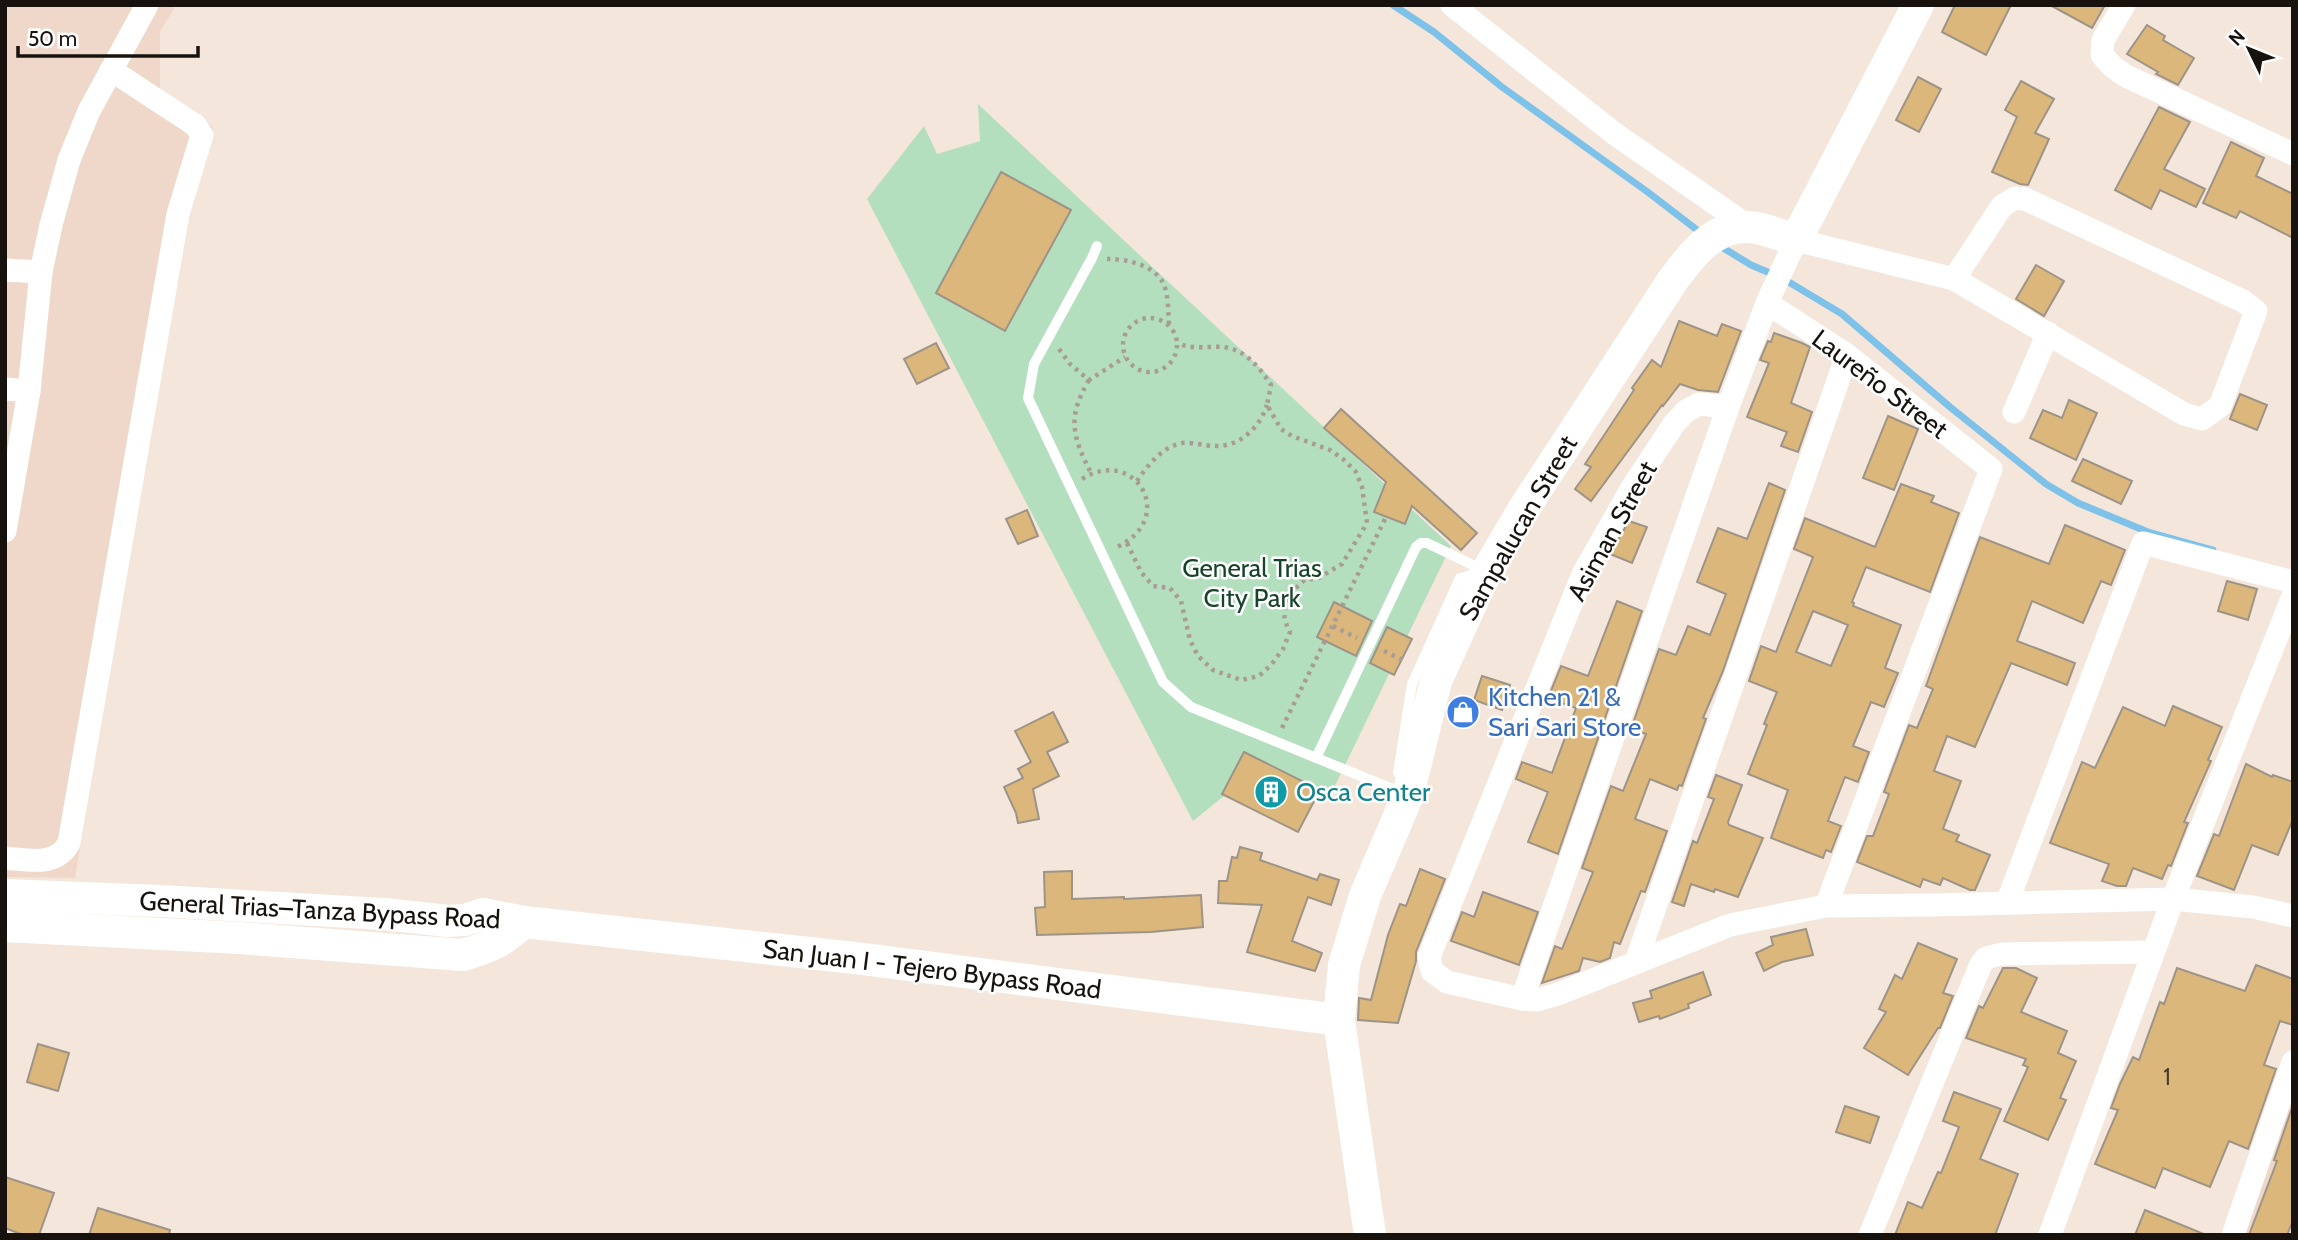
<svg xmlns="http://www.w3.org/2000/svg" width="2298" height="1240" font-family="Cabin,sans-serif">
  <style>
    .built { fill: #efd8c9 }
    .green { fill: #b3dfbf }
    .lines { fill: none; stroke-linecap: round; stroke-linejoin: round }
    .stream { stroke: #7fc2e9; stroke-width: 7 }
    .building { fill: #dcb77c; stroke: #9d9487; stroke-width: 2; fill-rule: evenodd }
    .path { stroke: #a89c94; stroke-width: 4.5; stroke-dasharray: 3.5 5; stroke-linecap: butt }
    .lane { stroke: #fff; stroke-width: 10 }
    .street { stroke: #fff; stroke-width: 23 }
    .secondary { stroke: #fff; stroke-width: 32 }
    .labels { text-anchor: middle; stroke-width: 5; stroke-linejoin: round; paint-order: stroke }
    .number-label { font-size: 23px; fill: #483b2a }
    .street-label { font-size: 26px; fill: #17120e; stroke: #fff }
    .park-label { font-size: 26px; fill: #154428; stroke: #fff }
    .shop-label { font-size: 26px; fill: #366cbe; stroke: #fff; text-anchor: start }
    .culture-label { font-size: 26px; fill: #0d838f; stroke: #fff; text-anchor: start }
  </style>
  <rect width="100%" height="100%" fill="#f5e6db"/>
  <!-- built -->
  <g class="built">
    <path d="M5,5H176L160,32V92L213,127L184,230L75,878L5,877Z"/>
    <path d="M2293,1090V1235H2241Z"/>
  </g>
  <!-- green -->
  <path class="green" d="M978,104L1451,546L1333,790L1244,780L1193,821L867,199L924,126L937,154L980,141Z"/>
  <g class="lines">
    <!-- stream -->
    <g class="stream">
      <path d="M1393,5L1434,32L1502,87L1649,193L1701,233"/>
      <path d="M1720,246L1751,265L1770,273"/>
      <path d="M1787,281L1842,314L1950,407L2046,484L2078,503L2148,532L2213,550"/>
    </g>
  </g>
  <!-- building -->
  <g class="building">
    <path d="M1955,5H2011L1986,55L1942,32Z"/>
    <path d="M2050,5H2105L2092,28Z"/>
    <path d="M2147,25L2165,36L2163,40L2194,58L2178,85L2156,74L2158,72L2127,54Z"/>
    <path d="M1918,77L1941,89L1919,132L1896,120Z"/>
    <path d="M2021,81L2054,99L2035,133L2049,139L2028,185L2020,184L1992,172L2017,117L2005,110Z"/>
    <path d="M2159,107L2190,122L2164,169L2205,189L2196,207L2160,190L2151,209L2115,190Z"/>
    <path d="M2231,142L2264,158L2256,176L2293,194V238L2240,211L2236,218L2203,203Z"/>
    <path d="M1001,172L1071,210L1005,331L936,293Z"/>
    <path d="M2036,265L2064,281L2044,316L2016,299Z"/>
    <path d="M1679,321L1717,336L1722,324L1741,331L1718,392L1698,390L1680,384L1663,406L1662,405L1591,501L1575,489L1591,467L1585,464L1634,390L1632,388L1652,360L1661,367Z"/>
    <path d="M1774,333L1802,343L1810,347L1791,403L1812,412L1798,452L1781,446L1787,432L1747,417L1769,363L1760,360L1768,341L1771,342Z"/>
    <path d="M936,343L949,368L917,384L904,359Z"/>
    <path d="M2240,394L2267,405L2257,430L2230,419Z"/>
    <path d="M2069,400L2097,413L2076,460L2030,438L2043,410L2062,418Z"/>
    <path d="M1341,409L1477,533L1461,550L1412,506L1405,524L1374,512L1386,482L1324,428Z"/>
    <path d="M1888,416L1918,429L1894,490L1863,478Z"/>
    <path d="M2083,459L2132,481L2121,504L2072,481Z"/>
    <path d="M1769,483L1785,490L1723,671L1703,718L1706,719L1682,786L1679,785L1677,790L1650,779L1635,819L1667,831L1645,892L1641,891L1620,944L1614,942L1610,958L1600,962L1583,958L1579,971L1542,983L1555,946L1562,949L1593,872L1582,868L1611,786L1623,791L1646,734L1631,729L1659,649L1676,655L1688,626L1710,635L1726,594L1697,582L1718,528L1747,539Z"/>
    <path d="M1901,484L1934,496L1931,502L1959,513L1930,592L1866,567L1852,602L1854,603L1853,606L1901,625L1885,668L1898,673L1884,707L1871,702L1853,746L1869,752L1858,782L1845,777L1828,821L1841,826L1831,852L1826,850L1823,858L1771,838L1788,790L1748,774L1767,725L1764,724L1777,692L1749,681L1761,646L1776,652L1813,557L1794,549L1805,518L1875,547ZM1813,611L1848,625L1831,666L1796,652Z"/>
    <path d="M1027,510L1038,536L1018,544L1006,519Z"/>
    <path d="M1629,521L1647,527L1632,563L1610,554Z"/>
    <path d="M2065,525L2125,550L2111,585L2101,581L2083,623L2032,601L2017,641L2075,663L2067,685L2011,663L1975,747L1947,736L1934,771L1961,781L1943,829L1959,835L1956,841L1990,855L1975,890H1970L1943,878L1940,885L1923,879L1920,887L1857,862L1867,836H1873L1889,794L1884,792L1909,725L1917,728L1933,689L1926,686L1980,537L2049,564Z"/>
    <path d="M2227,581L2257,589L2248,620L2218,611Z"/>
    <path d="M1617,601L1642,611L1558,854L1528,842L1548,792L1516,779L1522,762L1552,773L1576,708L1548,698L1561,666L1588,676Z"/>
    <path d="M1334,602L1372,621L1356,656L1317,637Z"/>
    <path d="M1387,627L1412,639L1394,675L1370,663Z"/>
    <path d="M1482,676L1510,685L1502,710L1474,700Z"/>
    <path d="M2173,706L2222,727L2208,760L2211,761L2184,822L2188,823L2171,866L2168,865L2162,879L2133,868L2126,886H2117L2102,881L2109,864L2050,843L2082,762L2095,768L2123,707L2165,726Z"/>
    <path d="M1053,712L1068,742L1047,752L1059,776L1033,789L1039,819L1018,823L1016,813L1004,787L1023,778L1018,769L1031,762L1015,731Z"/>
    <path d="M1244,752L1320,790L1298,832L1222,794Z"/>
    <path d="M2246,764L2272,777L2273,775L2293,782V819L2278,855L2252,845L2234,890L2197,876L2214,834L2219,836Z"/>
    <path d="M1716,775L1742,785L1728,822L1729,825L1763,838L1738,897L1715,889L1714,892L1691,884L1684,906L1672,902L1693,841L1697,843L1714,799L1708,797Z"/>
    <path d="M1240,847L1262,853L1260,860L1317,880L1320,874L1339,880L1331,905L1308,897L1292,941L1322,953L1315,971L1247,952L1262,905L1218,903L1219,881H1227L1232,857L1237,858Z"/>
    <path d="M1420,869L1445,879L1416,952V961L1398,1023L1358,1020L1359,998L1371,1000L1388,935L1400,904L1406,906Z"/>
    <path d="M1072,871V899L1124,897V899L1201,895L1203,927L1151,932L1037,935L1035,908L1045,907L1044,872Z"/>
    <path d="M1483,892L1538,912L1519,965L1451,941L1462,912L1474,917Z"/>
    <path d="M1806,929L1813,955L1782,962L1764,971L1756,953L1773,945L1771,937Z"/>
    <path d="M1918,943L1957,959L1943,993L1953,996L1940,1028H1938L1908,1075L1864,1048L1886,1012L1879,1009L1895,975L1902,979Z"/>
    <path d="M2256,965L2293,979V1025L2280,1021L2264,1065L2276,1069L2248,1149L2229,1141L2210,1187L2163,1168L2155,1188L2095,1164L2118,1110L2111,1108L2120,1084L2133,1057L2139,1060L2160,1002L2164,1004L2177,968L2245,991Z"/>
    <path d="M2003,968H2016L2037,978L2021,1012L2067,1031L2058,1053L2076,1061L2060,1098L2066,1100L2048,1140L2004,1121L2028,1067L2023,1065L2026,1059L1966,1038L1979,1006L1983,1008Z"/>
    <path d="M1703,972L1711,995L1688,1004L1689,1008L1660,1019L1659,1016L1639,1022L1633,1003L1652,998L1650,991Z"/>
    <path d="M38,1044L69,1053L58,1091L27,1082Z"/>
    <path d="M1954,1092L2001,1109L1980,1159L2018,1174L1995,1235H1895L1908,1202L1922,1208L1938,1172L1941,1173L1959,1127L1943,1121Z"/>
    <path d="M2293,1105V1220L2287,1235H2249L2277,1161L2274,1160Z"/>
    <path d="M1845,1106L1879,1117L1870,1143L1836,1132Z"/>
    <path d="M5,1177L54,1193L39,1235H23L5,1228Z"/>
    <path d="M98,1208L170,1230L169,1235H89Z"/>
    <path d="M2145,1210L2204,1234L2203,1235H2135Z"/>
  </g>
  <g class="lines">
    <!-- path -->
    <g class="path">
      <path d="M1107,259C1126,259 1151,264 1162,281C1169,293 1168,311 1169,325"/>
      <circle cx="1150" cy="345" r="27"/>
      <path d="M1059,349L1070,364L1089,380L1125,357"/>
      <path d="M1089,380C1067,417 1072,436 1091,473"/>
      <path d="M1082,479C1135,445 1180,519 1115,548"/>
      <path d="M1137,481C1148,465 1162,447 1182,443C1193,442 1205,446 1215,446C1240,447 1260,427 1267,405"/>
      <path d="M1127,543L1141,572L1153,586L1170,588L1181,601L1190,640L1198,656L1213,670L1241,680L1259,676L1271,665L1283,649L1290,632C1277,608 1287,594 1306,579H1317L1342,564L1367,523L1362,487L1356,472L1343,459L1330,450L1292,436L1281,429L1267,405L1271,385C1260,368 1245,349 1223,347C1208,346 1192,350 1178,343"/>
      <path d="M1333,626L1357,638"/>
      <path d="M1384,651L1405,661"/>
      <path d="M1282,728L1386,517"/>
    </g>
    <!-- lane -->
    <g class="lane">
      <path d="M1097,246L1092,258L1034,364L1028,398L1163,682L1191,707L1405,794"/>
      <path d="M1316,758L1416,547L1421,543H1427L1485,571"/>
      <path d="M1398,773L1412,684L1460,578L1478,574"/>
    </g>
    <!-- street -->
    <g class="street">
      <path d="M1452,5L1615,134L1749,227"/>
      <path d="M2124,5L2103,40L2102,55L2113,67L2126,76L2293,154"/>
      <path d="M5,270L41,272"/>
      <path d="M1767,303L1847,355L1991,469L1826,906"/>
      <path d="M5,389L29,391"/>
      <path d="M1728,407L1699,404L1686,411L1674,424L1633,486L1583,574L1429,957L1432,971L1447,982L1522,999L1537,1000L1558,994L1730,925L1826,906L1933,905L2173,899L2253,907L2293,916"/>
      <path d="M2014,412L2048,333"/>
      <path d="M5,531L29,391L41,272L51,225L69,160L89,111L147,5"/>
      <path d="M5,858C29,860 56,867 69,843L178,214L202,135L195,125L111,70"/>
      <path d="M2007,903L2143,543L2293,582"/>
      <path d="M1636,962L1847,355"/>
      <path d="M1522,999L1728,407L1767,303L1796,240L1954,279L2184,414L2202,419L2220,406L2256,311L2243,301L2025,199L2015,198L2002,206L1954,279"/>
      <path d="M1870,1235L1981,964L1986,958L2001,954L2153,952"/>
      <path d="M2050,1235L2173,899L2293,596"/>
      <path d="M2233,1235L2293,1062"/>
    </g>
    <!-- secondary -->
    <g class="secondary">
      <path d="M5,895L160,901L384,914L448,921L465,920L483,914L524,922L855,958L1339,1020"/>
      <path d="M5,926L239,938L463,955C491,947 503,941 524,922"/>
      <path d="M1370,1235L1339,1020L1344,965L1365,896L1408,795L1436,681L1482,580L1523,510L1673,280C1691,256 1713,226 1747,227C1763,227 1781,236 1796,240L1918,5"/>
    </g>
  </g>
  <!-- icons -->
  <defs>
    <symbol id="shop-disc" viewBox="-11 -11 22 22"><circle r="9.5" fill="#3f7fe0" stroke="#fff"/><path d="M-5-2.5h2.3a2.7 3.5 0 0 1 5.4 0H5L5.5 6h-11ZM-1.5-2.5h3a1.5 2.3 0 0 0-3 0Z" fill="#fff"/></symbol>
    <symbol id="building-disc" viewBox="-11 -11 22 22"><circle r="9.5" fill="#0f9aa8" stroke="#fff"/><path d="M-4-6H4V6H1V3H-1V6H-4ZM-2.5-4.3h1.7v1.8h-1.7ZM.8-4.3h1.7v1.8H.8ZM-2.5-1h1.7V.8h-1.7ZM.8-1h1.7V.8H.8Z" fill="#fff"/></symbol>
  </defs>
  <g fill-rule="evenodd">
    <use href="#shop-disc" x="1444" y="693" width="38" height="38"/>
    <use href="#building-disc" x="1252" y="773" width="38" height="38"/>
  </g>
  <g class="labels">
    <!-- number labels -->
    <g class="number-label">
      <text x="2167" y="1085">1</text>
    </g>
    <!-- street labels -->
    <g class="street-label">
      <text transform="translate(1880 384) rotate(37)" y="9">Laureño Street</text>
      <text transform="translate(1518 528) rotate(-60)" y="9">Sampalucan Street</text>
      <text transform="translate(1612 531) rotate(-61)" y="9">Asiman Street</text>
      <text transform="translate(320 910) rotate(3)" y="9">General Trias–Tanza Bypass Road</text>
      <text transform="translate(932 969) rotate(7)" y="9">San Juan I - Tejero Bypass Road</text>
    </g>
    <!-- park labels -->
    <g class="park-label">
      <text x="1252" y="577">General Trias<tspan x="1252" dy="30">City Park</tspan></text>
    </g>
    <!-- shop labels -->
    <g class="shop-label">
      <text x="1488" y="706">Kitchen 21 &amp;<tspan x="1488" dy="30">Sari Sari Store</tspan></text>
    </g>
    <!-- culture labels -->
    <g class="culture-label">
      <text x="1296" y="801">Osca Center</text>
    </g>
  </g>
  <!-- border -->
  <rect width="2298" height="1240" fill="none" stroke="#17120e" stroke-width="14"/>
  <!-- north arrow -->
  <g transform="translate(2249 49) rotate(313)" stroke="#ffffff" stroke-width="5" paint-order="stroke">
  <path d="M0-5L12 26L0 18L-12 26Z" fill="#17120e"/>
  <text y="-10" font-size="19" font-weight="bold" text-anchor="middle" fill="#17120e">N</text>
  </g>
  <!-- scale -->
  <path d="M18 46v10h180v-10" fill="none" stroke="#17120e" stroke-width="3.5"/>
  <text x="28" y="46" font-size="21" fill="#17120e" stroke="#ffffff" stroke-width="5" paint-order="stroke">50 m</text>
</svg>
